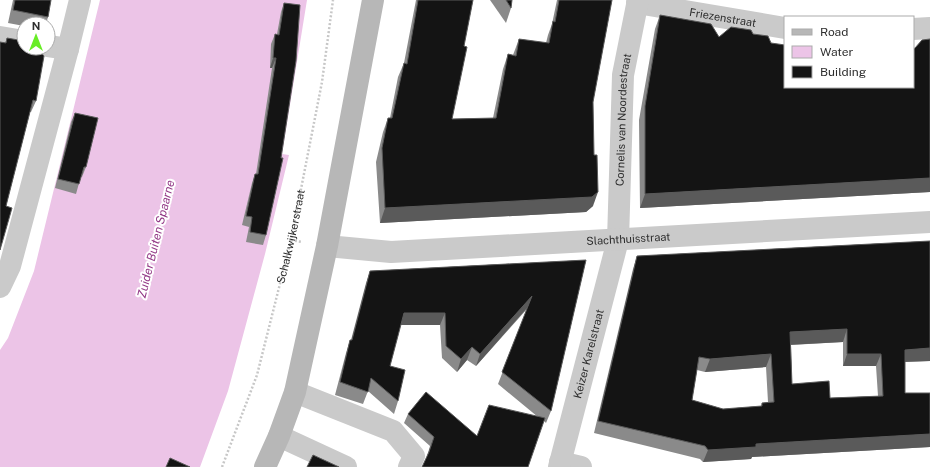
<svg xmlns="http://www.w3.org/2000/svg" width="930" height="467" font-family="'Public Sans',sans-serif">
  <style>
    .water { fill: #ecc4e7 }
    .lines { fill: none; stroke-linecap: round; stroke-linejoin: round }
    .path { stroke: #c7c7c7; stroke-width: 2.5; stroke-dasharray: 2 2; stroke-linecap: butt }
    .minor { stroke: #cacaca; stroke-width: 22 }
    .tertiary { stroke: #cacaca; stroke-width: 22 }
    .secondary { stroke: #b7b7b7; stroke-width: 22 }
    .wall { fill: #8a8a8a; fill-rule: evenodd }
    .shaded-wall { fill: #5a5a5a }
    .building { fill: #141414; stroke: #5a5a5a; fill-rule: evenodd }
    .labels { text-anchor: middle; stroke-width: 4; stroke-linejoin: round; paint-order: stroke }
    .street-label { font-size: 11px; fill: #2d2d2d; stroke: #fff }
    .water-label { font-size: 12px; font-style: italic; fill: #923886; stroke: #fff }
  </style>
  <rect width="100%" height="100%" fill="#fff"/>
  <!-- water -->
  <path class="water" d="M100,0H307L282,154L289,155L265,254L228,391L200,467H0V350L8,338L34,271Z"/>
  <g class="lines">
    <!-- path -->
    <g class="path">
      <path d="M291,240L302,242"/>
      <path id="s1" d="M222,467L257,375L291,240L322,82L333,0"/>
    </g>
    <!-- minor -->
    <g class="minor">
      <path id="s2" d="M637,3L785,28"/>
      <path d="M913,29L930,28"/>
      <path d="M0,37L24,41"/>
      <path d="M48,46L68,49"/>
      <path d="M0,287L10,266L68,49L80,0"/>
      <path d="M295,392L393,431L414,456L409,467"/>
      <path d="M279,436L346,467"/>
      <path d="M560,462L581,467"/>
      <path id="s3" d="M559,467L618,240L623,75L638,0"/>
    </g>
    <!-- tertiary -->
    <path class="tertiary" id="s4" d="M327,246L391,252L930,222"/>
    <!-- secondary -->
    <path class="secondary" d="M265,467L279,436L295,392L327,246L373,0"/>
  </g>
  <!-- wall -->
  <g class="wall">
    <path d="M13,0H51L48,17L46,24H24V26L8,23Z"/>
    <path d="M416,0H473L464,46L452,119L493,118L503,69L508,54L513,55L519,39L546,43L548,35L552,24L557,0H612L593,102V206L586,212L380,223L376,162L383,132L388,118H390L398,77L404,63Z"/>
    <path d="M490,0H512L511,8L506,23Z"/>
    <path d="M284,3L266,235L263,245L246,242L249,227L242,225L252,183L255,174H256L272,68H270L271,44L275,34H277L281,12Z"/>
    <path d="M660,15L719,37L785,87L915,48L930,39V192L640,208L639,120L655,29Z"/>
    <path d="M7,38L36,101L31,112H30L6,206L5,43Z"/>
    <path d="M75,113L86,167L82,177L81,176L76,194L55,188L71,122Z"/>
    <path d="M930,241V361L905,362V393H930V447L752,457L751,459L703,462L700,459L594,433L633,269L637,256ZM843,342V366H876L878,396L830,398L792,384L791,345ZM766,367L768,402L762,403L761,406L723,409L692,400L697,370L705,372Z"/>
    <path d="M586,260L551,411L546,423L544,421L427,456L430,446L404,423L408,414L477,436L538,417L498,384L527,309L476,366L467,360L457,372L442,358L440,325H400L390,366L398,401L394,414L368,391L363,404L335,395L346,353L350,340H351L366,283L370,271Z"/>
  </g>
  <!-- shaded-wall -->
  <g class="shaded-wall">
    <path d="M273,58H276L272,68H270Z"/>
    <path d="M930,178V192L640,208L645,194Z"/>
    <path d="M598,192L593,206L586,212L380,223L385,208Z"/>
    <path d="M532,296L527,308L476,366L480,354Z"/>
    <path d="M404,313H445L440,325H399Z"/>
    <path d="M847,329L843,342L786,345L790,332Z"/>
    <path d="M472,347L467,360L457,372L461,359Z"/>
    <path d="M930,348V361L900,362L905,350Z"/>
    <path d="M771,354L766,367L705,372L710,359Z"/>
    <path d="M847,354H881L876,366H843Z"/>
    <path d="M930,434V447L752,457L751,459L703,462L708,450L756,444Z"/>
  </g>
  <!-- building -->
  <g class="building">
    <path d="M15,0H51L48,17L13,10Z"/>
    <path d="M418,0H473L464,46L467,47L452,119L496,118L508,54L516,56L519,39L549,43L553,21L555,22L559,0H612L593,102L594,155H597L598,192L592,197L385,208L382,148L388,118H392L404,63L407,64Z"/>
    <path d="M506,0H512L511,8Z"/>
    <path d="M284,3L300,5L296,61L281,158H283L266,235L250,232L252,217L246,216L255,174H258L276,58H273L275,34L279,35Z"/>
    <path d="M660,15L711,24L719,37L731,27L751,30L753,34L768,36L771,43L785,45V87H913V49L915,48L922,40L930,39V178L645,194V106Z"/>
    <path d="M7,38L24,41V48H37L44,56L36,101L33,100L6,206L12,208L0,250V42L6,43Z"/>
    <path d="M75,113L98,118L86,167H84L79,184L58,179Z"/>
    <path d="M930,241V348L905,350V393H930V434L756,444V447L708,450L705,446L598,421L637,256ZM847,329V354H881L883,396L830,398L829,381L792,384L790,332ZM771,354L774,402L762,403V406L723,409L692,400L699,357L710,359Z"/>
    <path d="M586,260L551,411L502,372L532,296L480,354L472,347L461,359L446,346L445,313H404L390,366L405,370L398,401L371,378L368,392L340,382L350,340H352L370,271Z"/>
    <path d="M426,392L477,436L489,405L545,418L528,467H422L429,452L434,437L408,414Z"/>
    <path d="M313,455L339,467H307Z"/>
    <path d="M170,458L190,467H166Z"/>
  </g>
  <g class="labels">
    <!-- street labels -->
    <g class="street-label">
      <text dy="4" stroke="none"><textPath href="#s2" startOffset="87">Friezenstraat</textPath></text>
      <text dy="4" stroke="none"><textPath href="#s3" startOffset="355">Cornelis van Noordestraat</textPath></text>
      <text dy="4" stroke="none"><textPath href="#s1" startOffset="241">Schalkwijkerstraat</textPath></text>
      <text dy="4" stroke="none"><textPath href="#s4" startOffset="302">Slachthuisstraat</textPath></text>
      <text dy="4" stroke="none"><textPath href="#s3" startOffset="117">Keizer Karelstraat</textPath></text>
    </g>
    <!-- water labels -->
    <g class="water-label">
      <text transform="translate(156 239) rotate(-76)" y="4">Zuider Buiten Spaarne</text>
    </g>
  </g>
  <!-- legend -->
  <rect x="784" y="16" width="130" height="72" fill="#ffffff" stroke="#ababab"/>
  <rect x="792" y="29" width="20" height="6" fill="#b7b7b7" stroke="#ababab"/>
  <text x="820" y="36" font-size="12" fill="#2d2d2d">Road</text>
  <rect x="792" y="46" width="20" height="12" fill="#ecc4e7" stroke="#ababab"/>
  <text x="820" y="56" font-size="12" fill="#2d2d2d">Water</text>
  <rect x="792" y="66" width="20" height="12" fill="#141414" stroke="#ababab"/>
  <text x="820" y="76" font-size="12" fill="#2d2d2d">Building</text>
  <!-- north arrow -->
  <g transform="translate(36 36)"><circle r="19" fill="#ffffff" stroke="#ababab"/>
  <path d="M0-3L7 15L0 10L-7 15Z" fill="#68ed26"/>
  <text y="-6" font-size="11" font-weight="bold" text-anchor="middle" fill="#2d2d2d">N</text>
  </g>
</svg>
